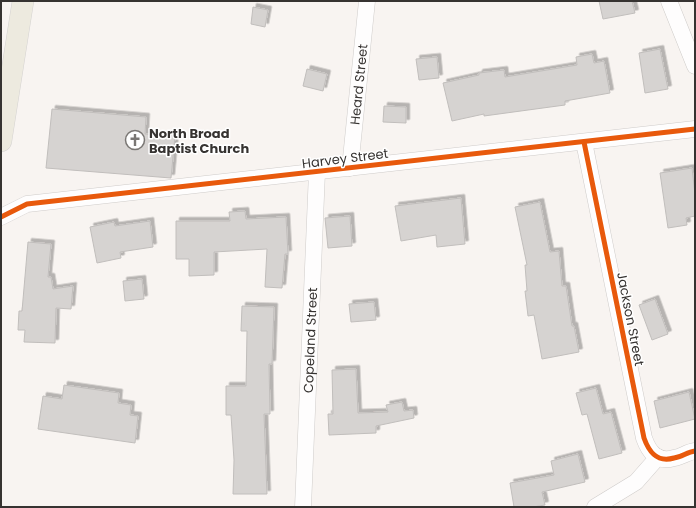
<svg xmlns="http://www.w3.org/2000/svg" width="696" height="508" font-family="Poppins,sans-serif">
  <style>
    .building { fill: #d6d3d1; stroke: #c1bebc; filter: url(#shadow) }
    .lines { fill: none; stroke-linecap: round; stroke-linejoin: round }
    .minor-casing { stroke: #cfccca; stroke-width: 17 }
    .major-casing { stroke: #d4d2d1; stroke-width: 22 }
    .minor { stroke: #fefdfd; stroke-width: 16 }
    .major { stroke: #edeadf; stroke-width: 21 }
    .cycleway-casing { stroke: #fff; stroke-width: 8 }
    .cycleway { stroke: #e8590c; stroke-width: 5 }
    .labels { text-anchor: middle; stroke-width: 3; stroke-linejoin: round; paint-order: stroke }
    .street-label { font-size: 13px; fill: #363331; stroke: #fff }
    .poi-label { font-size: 13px; font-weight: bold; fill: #363331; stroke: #fff; text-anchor: start }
  </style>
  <defs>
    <filter id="shadow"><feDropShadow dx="3.5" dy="-3.5" stdDeviation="0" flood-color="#0004"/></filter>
  </defs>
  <rect width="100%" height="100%" fill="#f8f4f1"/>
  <!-- building -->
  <g class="building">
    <path d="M599,1H632L635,13L603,19Z"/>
    <path d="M253,7L268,10L265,27L251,24Z"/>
    <path d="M660,49L668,89L645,93L639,53Z"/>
    <path d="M592,54L594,63L604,61L610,93L565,101V105L484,116V114L452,121L443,83L479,75V73L504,70L505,77L577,65L576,57Z"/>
    <path d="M437,57L439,78L419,80L416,59Z"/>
    <path d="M307,69L327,74L323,91L303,86Z"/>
    <path d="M384,106L406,107V123L383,122Z"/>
    <path d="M52,109L146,117L145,134L175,136L171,178L46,168Z"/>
    <path d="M692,168L695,194V216L686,218L687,225L668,228L660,173Z"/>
    <path d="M461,198L465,244L437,247L436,235L401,241L395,206Z"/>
    <path d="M540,202L550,252L559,251L562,286H566L572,326H574L579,352L542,359L534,315L528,316L525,291H527L525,265H527L515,207Z"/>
    <path d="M245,211L246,219L286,217L288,254H285L282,288L265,287L267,249L214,252V275L189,276V259H176V221H230L229,212Z"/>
    <path d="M350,216L352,246L328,248L325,218Z"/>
    <path d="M150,221L153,247L120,252L121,258L97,263L90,227L114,222L115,226Z"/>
    <path d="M28,242L51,244L48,277H51L53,289L73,286L71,309L56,308L55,343L24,342L25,330H18L19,311H22Z"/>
    <path d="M142,279L144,299L125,301L123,281Z"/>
    <path d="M655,299L668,334L652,340L639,305Z"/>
    <path d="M374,302L376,320L351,322L349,304Z"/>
    <path d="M242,306L274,307L272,364H269L270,414H264L267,494H233L234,460L231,415H226V386H246L247,331H241Z"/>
    <path d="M356,369L358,413L388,412L386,405L402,402L404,411L413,410L414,418L376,426V433L329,435L328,414H333L332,370Z"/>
    <path d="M64,385L119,393L118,403L131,405L130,415L138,416L135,443L38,429L43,396L62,399Z"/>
    <path d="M596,388L603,414L611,412L622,453L599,459L587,414L582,415L576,393Z"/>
    <path d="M689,392L695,419L660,428L654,401Z"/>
    <path d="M578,454L585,482L542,492L545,505L533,507H514L510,483L554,475L551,461Z"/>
  </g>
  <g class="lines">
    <defs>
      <g id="minor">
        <path d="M669,1L695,66"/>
        <path d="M584,142L644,438C649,452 657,463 674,458C682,457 687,452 695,451"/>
        <path id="s1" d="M350,168L367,1"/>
        <path d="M1,217L27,204L695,129"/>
        <path id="s2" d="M303,507L317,172"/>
        <path d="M595,507L636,482L658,457"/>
      </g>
      <path id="major" d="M1,141L23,1"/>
    </defs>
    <!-- minor casing -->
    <use href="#minor" class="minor-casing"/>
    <!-- major casing -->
    <use href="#major" class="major-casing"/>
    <!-- minor -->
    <use href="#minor" class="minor"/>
    <!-- major -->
    <use href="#major" class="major"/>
    <defs>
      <g id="cycleway">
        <path d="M584,142L644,438C649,452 657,463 674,458C682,457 687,452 695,451"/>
        <path d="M1,217L27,204L695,129"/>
      </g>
    </defs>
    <!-- cycleway casing -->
    <use href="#cycleway" class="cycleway-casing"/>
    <!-- cycleway -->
    <use href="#cycleway" class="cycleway"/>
  </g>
  <!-- icons -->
  <defs>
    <symbol id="church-ring" viewBox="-11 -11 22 22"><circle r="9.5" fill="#fff" stroke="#7a7774" stroke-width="1.5"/><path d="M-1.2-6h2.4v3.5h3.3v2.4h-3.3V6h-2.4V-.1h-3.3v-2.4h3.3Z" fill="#7a7774"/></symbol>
  </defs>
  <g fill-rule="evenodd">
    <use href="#church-ring" x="124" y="129" width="22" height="22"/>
  </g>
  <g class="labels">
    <!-- street labels -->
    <g class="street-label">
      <text dy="5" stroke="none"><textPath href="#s1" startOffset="84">Heard Street</textPath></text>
      <text transform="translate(345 158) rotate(-7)" y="5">Harvey Street</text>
      <text transform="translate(631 319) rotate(79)" y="5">Jackson Street</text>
      <text dy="5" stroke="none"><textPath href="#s2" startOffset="167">Copeland Street</textPath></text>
    </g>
    <!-- poi labels -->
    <g class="poi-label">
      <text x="149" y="138">North Broad<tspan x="149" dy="15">Baptist Church</tspan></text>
    </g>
  </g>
  <!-- border -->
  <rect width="696" height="508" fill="none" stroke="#363331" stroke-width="4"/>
</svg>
